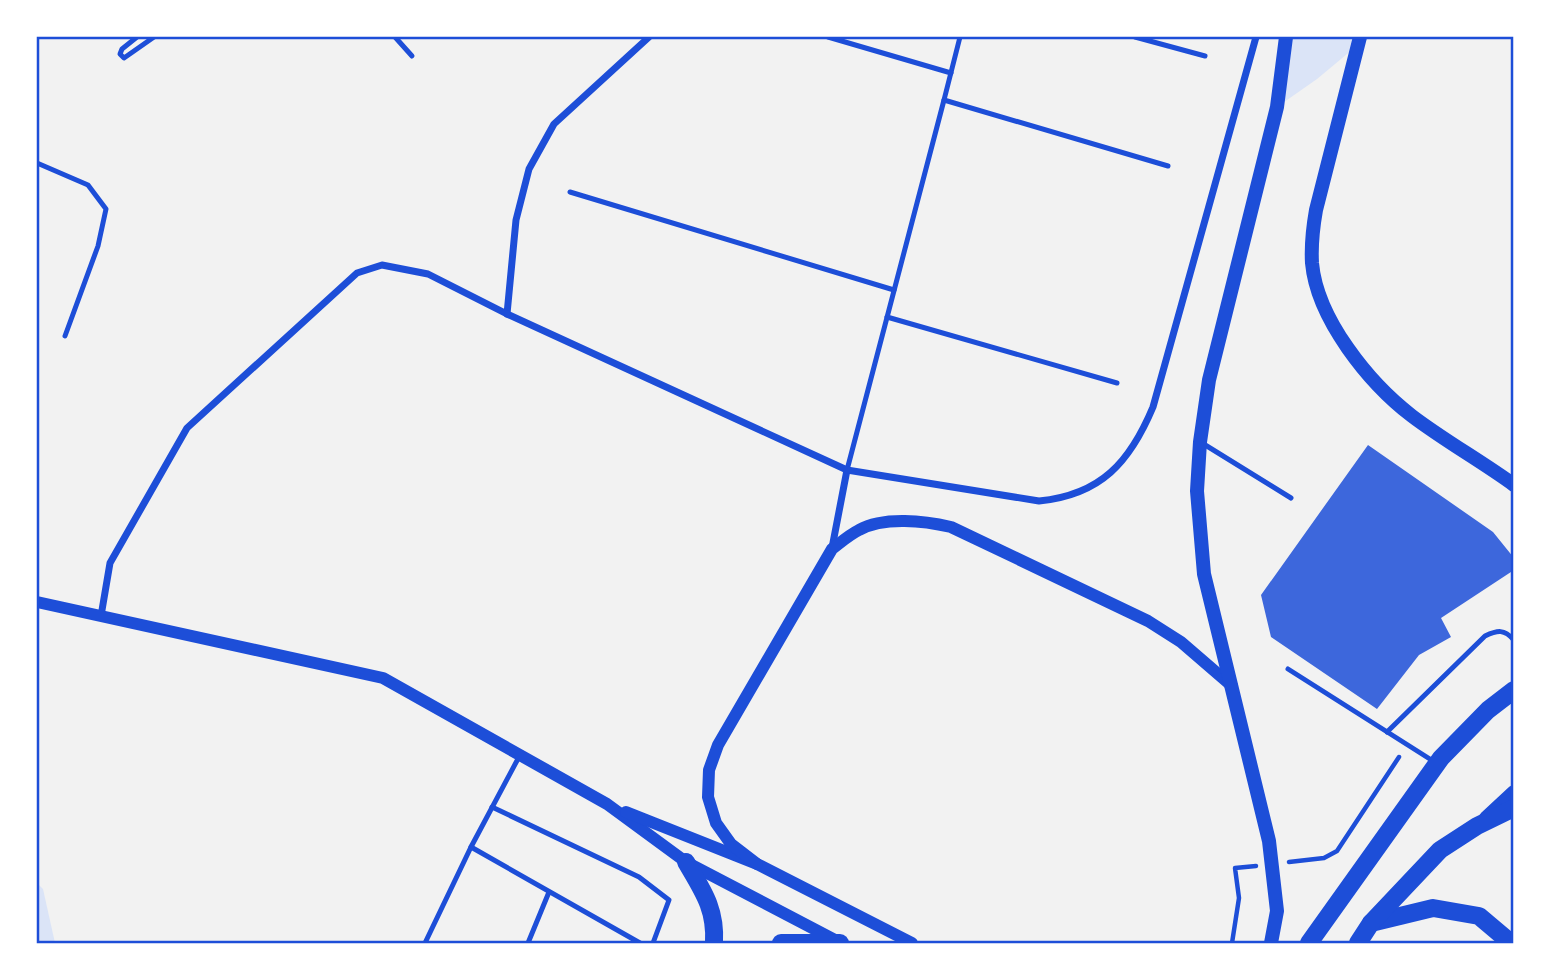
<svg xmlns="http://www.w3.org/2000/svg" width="1551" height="980" font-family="'Work Sans',sans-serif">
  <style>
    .green { fill: #dbe4f7 }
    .building { fill: #3d67dc }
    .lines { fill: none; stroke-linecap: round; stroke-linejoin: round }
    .path { stroke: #1d4ed8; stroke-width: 4.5 }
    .service { stroke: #1d4ed8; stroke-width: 5 }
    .minor { stroke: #1d4ed8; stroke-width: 7 }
    .tertiary { stroke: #1d4ed8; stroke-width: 12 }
    .secondary { stroke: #1d4ed8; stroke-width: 14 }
    .primary { stroke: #1d4ed8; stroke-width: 18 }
    .neatline { fill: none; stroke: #1d4ed8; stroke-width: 2.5 }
  </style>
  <rect width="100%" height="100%" fill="#f2f2f2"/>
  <!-- green -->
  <g class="green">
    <path d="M1286,37H1360L1359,44L1317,79L1277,107Z"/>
    <path d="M37,883L43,889L55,943H37Z"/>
  </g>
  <!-- building -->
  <path class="building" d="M1368,445L1493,532L1514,558V570L1441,618L1451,637L1419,655L1377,709L1271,637L1261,595Z"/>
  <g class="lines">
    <!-- path -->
    <g class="path">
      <path d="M1289,862L1324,858L1337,851L1399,757"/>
      <path d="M1232,943L1239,898L1235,868L1256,866"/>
    </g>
    <!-- service -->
    <g class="service">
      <path d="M137,37L122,49L120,54L124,58L154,37"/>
      <path d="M395,37L412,56"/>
      <path d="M828,37L951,73"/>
      <path d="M960,37L944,100L1168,166"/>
      <path d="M1135,37L1205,56"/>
      <path d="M37,163L88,185L106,209L98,246L65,336"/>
      <path d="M570,192L894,290"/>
      <path d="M887,317L1117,383"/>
      <path d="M1202,443L1291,498"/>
      <path d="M847,470L944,100"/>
      <path d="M1288,669L1433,761"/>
      <path d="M1387,732L1485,636C1498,630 1504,629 1514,640"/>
      <path d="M492,807L639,877L669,900L653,943"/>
      <path d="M471,847L640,943"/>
      <path d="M425,943L471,847L520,755"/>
      <path d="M528,943L549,892"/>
    </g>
    <!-- minor -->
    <g class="minor">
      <path d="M507,314L516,220L529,169L554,124L649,37"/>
      <path d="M832,548L847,470"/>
      <path d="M101,616L110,563L187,428L357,273L382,265L428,274L507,314L847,470L1039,501C1101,495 1130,462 1153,407L1256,37"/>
    </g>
    <!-- tertiary -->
    <g class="tertiary">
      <path d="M37,602L383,678L607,804L686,862L837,941"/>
      <path d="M626,812L757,864L912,943"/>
      <path d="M757,864L731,844L716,823L708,797L709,770L718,745L832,549C840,543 849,535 859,530C884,516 925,521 951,527L1148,621L1181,642L1232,686"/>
    </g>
    <!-- secondary -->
    <g class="secondary">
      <path d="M1360,37L1316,210C1313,227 1311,245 1312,263C1317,319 1369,383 1412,416C1445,441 1481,461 1514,485"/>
      <path d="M1486,818L1514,792"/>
      <path d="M1271,943L1277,911L1269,841L1204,574L1197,491L1200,442L1209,380L1277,107L1286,37"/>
    </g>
    <!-- primary -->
    <g class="primary">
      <path d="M686,862C703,891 716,909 714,943"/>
      <path d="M1371,923L1433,908L1479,916L1511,943"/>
      <path d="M781,943H840"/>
      <path d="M1309,943L1441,758L1488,710L1514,690"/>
      <path d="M1358,943L1371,923L1440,850L1477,826L1514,808"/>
    </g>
  </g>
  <!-- border -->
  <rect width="1551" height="980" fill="none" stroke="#ffffff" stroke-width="77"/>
  <rect x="38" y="38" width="1474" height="904" class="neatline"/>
</svg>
